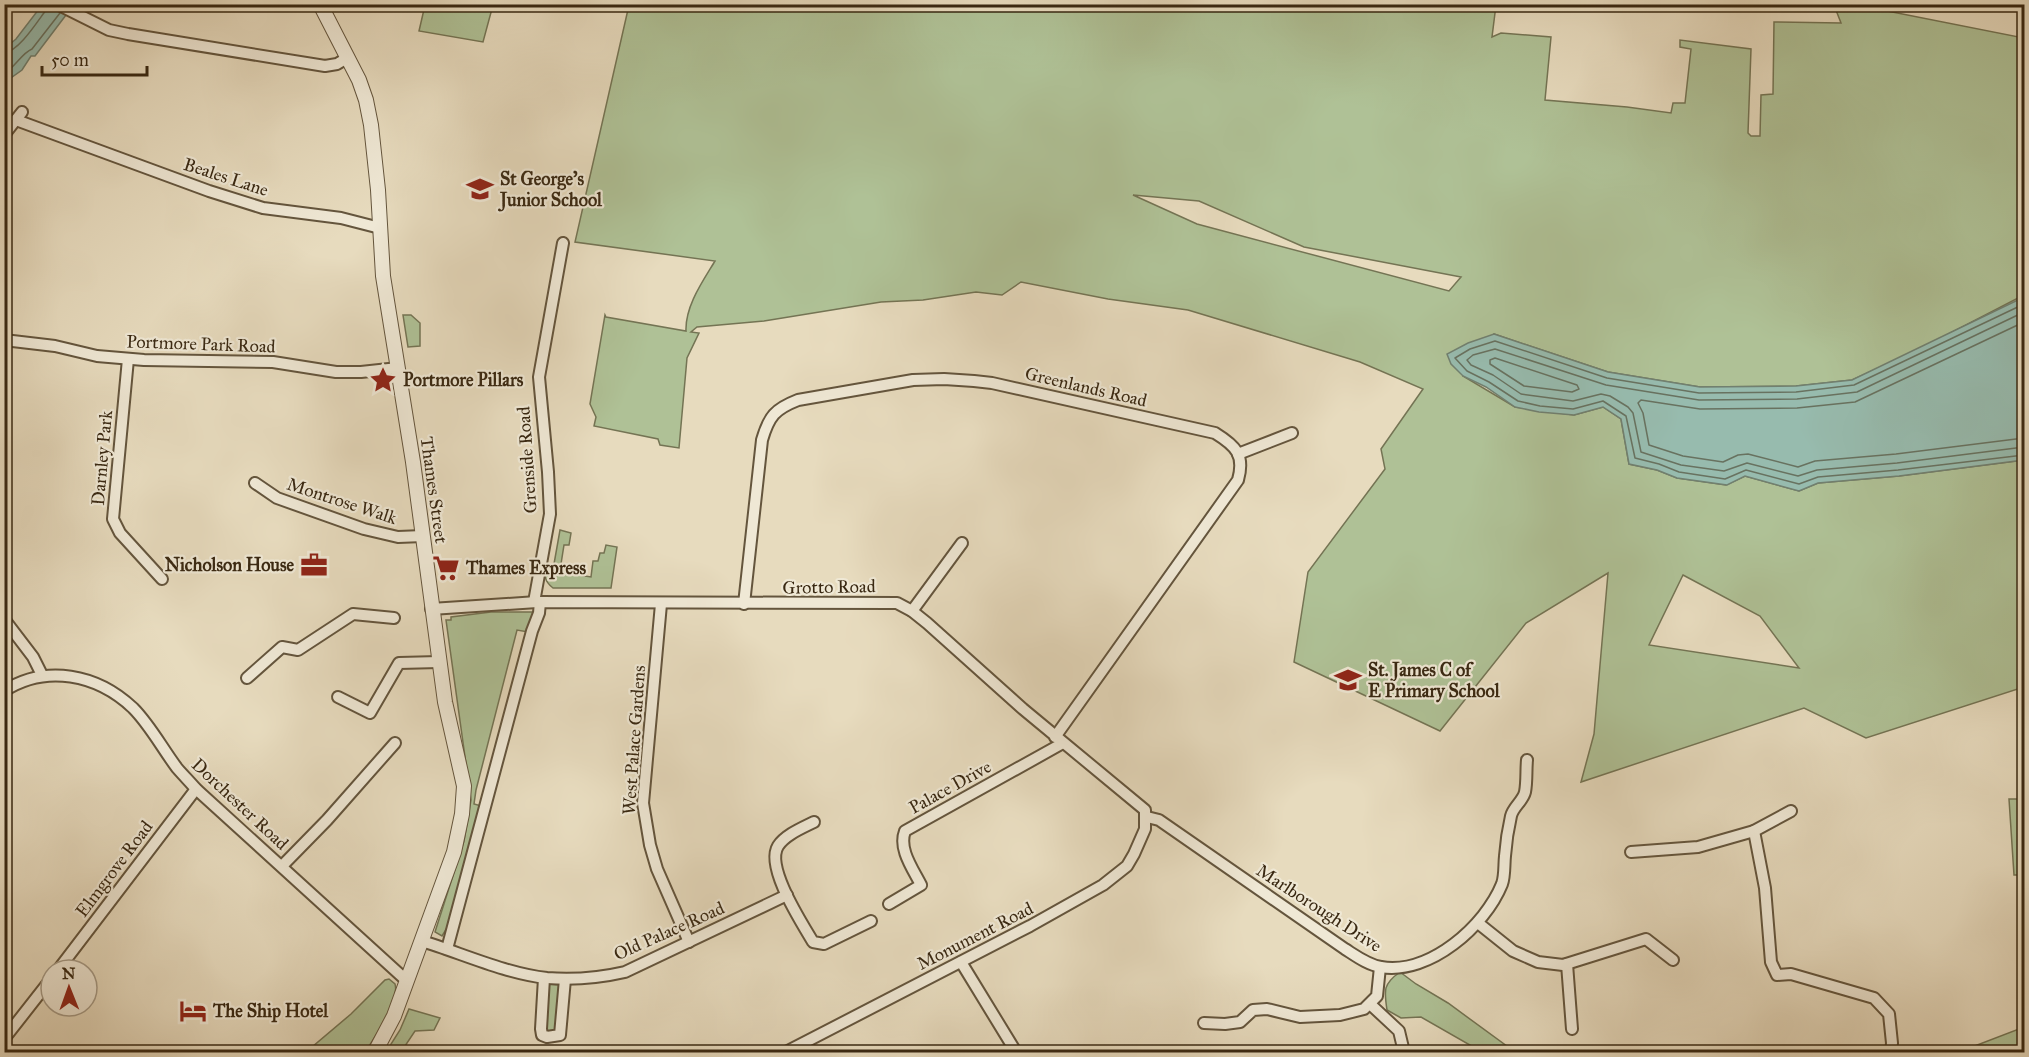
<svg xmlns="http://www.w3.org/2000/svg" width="2029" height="1057" font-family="'IM FELL Great Primer',serif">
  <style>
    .green { fill: #afc196; stroke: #747454; stroke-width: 1.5; fill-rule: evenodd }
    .water { fill: #97bbae; stroke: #718070; stroke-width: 1.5 }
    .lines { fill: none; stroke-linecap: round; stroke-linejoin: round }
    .shore { stroke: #687260; stroke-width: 1.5 }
    .minor-casing { stroke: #64553d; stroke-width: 14 }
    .tertiary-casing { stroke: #64553d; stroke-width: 16 }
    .minor { stroke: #efe8d5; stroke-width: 10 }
    .tertiary { stroke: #efe8d5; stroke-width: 14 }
    .labels { text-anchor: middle; stroke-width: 4.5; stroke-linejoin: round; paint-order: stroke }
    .street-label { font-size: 18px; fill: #392812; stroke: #efe8d5 }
    .poi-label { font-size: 18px; font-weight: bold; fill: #392812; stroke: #efe8d5; text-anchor: start }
  </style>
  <rect width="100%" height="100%" fill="#e7dbbe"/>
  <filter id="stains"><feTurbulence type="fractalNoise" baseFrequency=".00333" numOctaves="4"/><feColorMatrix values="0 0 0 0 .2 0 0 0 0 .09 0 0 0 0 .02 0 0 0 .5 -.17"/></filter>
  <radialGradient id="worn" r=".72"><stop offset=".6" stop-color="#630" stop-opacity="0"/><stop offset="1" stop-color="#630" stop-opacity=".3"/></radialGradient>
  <!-- green -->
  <g class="green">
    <path d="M425,5H493L483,42L419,31Z"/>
    <path d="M629,5H1496L1492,37L1501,33L1551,37L1545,100L1627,107L1671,113L1673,103H1685L1691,49L1680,47V40L1751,49L1748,133L1751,136H1760L1761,95L1773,94L1774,22L1841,23L1834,5H1857L2024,38V295L1912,353L1852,380L1796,386L1700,387L1608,372L1494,334L1463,376L1515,407L1574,415L1603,407L1621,419L1629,464L1657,470L1677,478L1726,485L1745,476L1799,491L1818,483L1899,476L2024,460V687L1866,738L1804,708L1581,782L1594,734L1608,573L1526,623L1440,731L1294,662L1308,572L1385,469L1381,449L1423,389L1360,362L1188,310L1108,299L1021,282L1002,295L976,292L923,300L881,302L764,321L697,327L691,332L699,333L687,358L679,448L660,445L658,439L594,426L596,417L590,404L605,315L606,317L686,331C685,306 703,281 715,261L575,242ZM1133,195L1199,201L1304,247L1461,277L1449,291L1197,224ZM1683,575L1760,616L1799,668L1649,645Z"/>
    <path d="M403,315H411L420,323V346L408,347Z"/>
    <path d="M560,530L571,533L569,545H564L561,564L573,566L572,574L591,577L593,561H598L600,553H604L606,545L617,547L611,588H553C544,581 544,575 546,565L554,564Z"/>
    <path d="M491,612H533L528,632L517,630L476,790L474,804L485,807L447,928L442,936L435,932L464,841L471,800L446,620H451V617Z"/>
    <path d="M2009,799H2024V875H2014Z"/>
    <path d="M1400,972L1416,984L1448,1003L1515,1052H1482L1421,1017L1401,1018L1387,1010C1384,990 1383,984 1400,972Z"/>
    <path d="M389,979L395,984C400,1000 374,1039 365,1052H297L301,1049L306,1052L351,1014L385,980Z"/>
    <path d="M549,984L562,985L557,1030L549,1032L546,1029Z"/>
    <path d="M409,1009L440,1018L434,1030L415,1031L401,1052H386L400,1030Z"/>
    <path d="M2024,1027V1052H1959Z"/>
  </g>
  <!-- water -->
  <g class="water">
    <path d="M42,5H72L66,15L35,56H31L22,70L5,82L4,49L16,39Z"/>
    <path d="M2024,297V460L1899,476L1818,483L1799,491L1745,476L1727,485L1677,478L1657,470L1629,464L1621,419L1603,407L1574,415L1539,412L1515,407L1486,387L1463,376L1451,364L1447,354L1468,343L1494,334L1608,372L1700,387L1796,386L1852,380Z"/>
  </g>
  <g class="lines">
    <!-- shore -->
    <g class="shore">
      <path d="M4,53C19,51 37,22 46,10L47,4"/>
      <path d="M4,74C15,67 22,53 32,49L60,13"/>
      <path d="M2024,304L1854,385L1796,392L1699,393L1607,378L1495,341L1470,349L1455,358L1467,371L1489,382L1518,401L1540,406L1573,409L1603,401L1626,416L1635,458L1659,464L1679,472L1725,479L1746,470L1799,484L1818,477L1898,470L2024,455"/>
      <path d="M2024,312L1857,392L1797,399L1699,400L1606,385L1495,349L1473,355L1467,360L1471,365L1493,375L1521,394L1573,401L1601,394L1610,396L1628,407L1633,413L1641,452L1681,465L1724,471L1747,463L1798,476L1817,470L1897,463L2024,447"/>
      <path d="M2024,322L1855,402L1797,408L1700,409L1641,400L1638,403L1643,413L1649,445L1683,456L1723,462L1738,455L1748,454L1798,467L1815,461L1896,454L2024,438"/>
      <path d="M1495,358L1577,385L1579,389L1572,392L1524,386L1490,364V360Z"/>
    </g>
    <defs>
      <g id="minor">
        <path d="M57,4L109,30L128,34L325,66L337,64L347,58"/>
        <path d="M16,120L209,191L263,208L341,218L380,228"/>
        <path d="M4,135L22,112"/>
        <path d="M4,340L55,346L97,356L144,360L273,362L336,372H361L398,368"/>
        <path d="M128,359L113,519L120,533L162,579"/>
        <path d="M1238,454L1292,433"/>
        <path d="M255,483L277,498L364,529L398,537L423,536"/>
        <path d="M534,602L550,514L548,472L539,377L563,243"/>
        <path d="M661,604L643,803L650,845L657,869L689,942"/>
        <path d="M744,604L762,440C769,416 775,409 798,400L913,380L944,379L974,381L992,383L1215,433C1236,446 1245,455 1238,480L1055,737"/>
        <path d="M431,609L537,602L897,603L912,611L927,623L1023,709L1145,810V829L1134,854L1127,866L1103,885L1030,926L786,1052"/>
        <path d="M912,611L962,543"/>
        <path d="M4,619L33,657L42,675"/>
        <path d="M247,678L282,647L298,650L353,614L394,618"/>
        <path d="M4,691C46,664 97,674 133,708C150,725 162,748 177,768C183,775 190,782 196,789L407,981"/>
        <path d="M338,697L370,713L399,663L439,662"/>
        <path d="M1791,811L1754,831L1765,888L1771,962L1777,975L1791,974L1874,998L1889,1014L1892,1043L1891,1052"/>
        <path d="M1147,817L1159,820L1345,949C1356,956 1368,965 1381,967C1430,975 1485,926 1502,884C1505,876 1504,865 1505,856C1506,842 1508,829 1511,816C1513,807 1523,801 1525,792C1527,782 1526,770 1527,760"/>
        <path d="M814,822C802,828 785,835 778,846C765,867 802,923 813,942L824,944L871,921"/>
        <path d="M1631,852L1698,847L1754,831"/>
        <path d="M282,866L327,820L395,743"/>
        <path d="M889,904L921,885C913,869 898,849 905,831L1063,743"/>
        <path d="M1478,923L1513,951L1538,962L1563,965L1646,939L1673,960"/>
        <path d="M422,941C461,953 507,974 547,978C573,980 599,978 625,972L787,895"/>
        <path d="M447,949L532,631L539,613L540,602"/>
        <path d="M961,962L1016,1052"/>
        <path d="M1567,964L1572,1029"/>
        <path d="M58,970L196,789"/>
        <path d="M544,978L541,1029L542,1035L547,1037L560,1035L565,979"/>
        <path d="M1370,1004L1399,1031L1404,1052"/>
        <path d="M1204,1023L1225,1024L1240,1022L1253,1010L1267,1009L1300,1017L1340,1015L1364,1009L1377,996L1380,967"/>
        <path d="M4,1039L51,979"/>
      </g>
      <path id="tertiary" d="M320,4L359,80L366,100L371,125L378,190L383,276L413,462L445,702L464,786L462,814L454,852L394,1016L375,1052"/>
    </defs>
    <!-- minor casing -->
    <use href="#minor" class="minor-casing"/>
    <!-- tertiary casing -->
    <use href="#tertiary" class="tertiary-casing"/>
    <!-- minor -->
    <use href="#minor" class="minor"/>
    <!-- tertiary -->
    <use href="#tertiary" class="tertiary"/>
  </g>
  <!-- icons -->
  <defs>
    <symbol id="school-bare" viewBox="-9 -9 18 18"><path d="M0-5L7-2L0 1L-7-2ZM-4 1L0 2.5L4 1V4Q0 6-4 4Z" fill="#8f2418" stroke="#efe8d5" stroke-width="2.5" paint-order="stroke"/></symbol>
    <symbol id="sight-bare" viewBox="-9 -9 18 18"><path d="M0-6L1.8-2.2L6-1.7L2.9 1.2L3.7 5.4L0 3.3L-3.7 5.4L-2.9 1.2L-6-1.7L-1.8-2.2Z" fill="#8f2418" stroke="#efe8d5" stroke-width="2.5" paint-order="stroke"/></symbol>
    <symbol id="office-bare" viewBox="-9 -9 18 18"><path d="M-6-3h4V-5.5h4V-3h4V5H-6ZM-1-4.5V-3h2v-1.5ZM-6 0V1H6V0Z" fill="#8f2418" stroke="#efe8d5" stroke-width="2.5" paint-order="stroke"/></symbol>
    <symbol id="supermarket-bare" viewBox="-9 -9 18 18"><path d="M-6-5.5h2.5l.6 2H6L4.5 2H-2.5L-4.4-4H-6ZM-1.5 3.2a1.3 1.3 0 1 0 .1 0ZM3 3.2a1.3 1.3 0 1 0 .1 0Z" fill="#8f2418" stroke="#efe8d5" stroke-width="2.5" paint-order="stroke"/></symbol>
    <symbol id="hotel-bare" viewBox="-9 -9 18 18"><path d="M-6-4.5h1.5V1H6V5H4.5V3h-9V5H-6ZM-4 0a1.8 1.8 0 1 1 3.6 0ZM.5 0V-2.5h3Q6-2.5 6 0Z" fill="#8f2418" stroke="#efe8d5" stroke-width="2.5" paint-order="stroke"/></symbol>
  </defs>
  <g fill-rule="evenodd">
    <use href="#school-bare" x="461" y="170" width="38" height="38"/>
    <use href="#sight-bare" x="364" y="361" width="38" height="38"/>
    <use href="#office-bare" x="295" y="546" width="38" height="38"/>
    <use href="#supermarket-bare" x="427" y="549" width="38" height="38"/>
    <use href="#school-bare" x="1329" y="661" width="38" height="38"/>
    <use href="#hotel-bare" x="174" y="992" width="38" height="38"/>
  </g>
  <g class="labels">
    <!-- street labels -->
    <g class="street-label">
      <text transform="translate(226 177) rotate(18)" y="6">Beales Lane</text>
      <text transform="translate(201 344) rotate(2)" y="6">Portmore Park Road</text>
      <text transform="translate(1086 387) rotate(13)" y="6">Greenlands Road</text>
      <text transform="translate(102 458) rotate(-85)" y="6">Darnley Park</text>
      <text transform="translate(527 460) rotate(-94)" y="6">Grenside Road</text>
      <text transform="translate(434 490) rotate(82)" y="6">Thames Street</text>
      <text transform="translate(342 501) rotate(18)" y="6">Montrose Walk</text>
      <text transform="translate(829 587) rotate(-1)" y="6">Grotto Road</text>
      <text transform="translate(634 740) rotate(-86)" y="6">West Palace Gardens</text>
      <text transform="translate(950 787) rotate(-29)" y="6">Palace Drive</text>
      <text transform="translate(240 804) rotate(43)" y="6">Dorchester Road</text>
      <text transform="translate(114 869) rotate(-53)" y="6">Elmgrove Road</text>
      <text transform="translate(1319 908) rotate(33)" y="6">Marlborough Drive</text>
      <text transform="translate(669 931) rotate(-24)" y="6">Old Palace Road</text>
      <text transform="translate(975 936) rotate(-27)" y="6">Monument Road</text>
    </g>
    <!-- poi labels -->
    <g class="poi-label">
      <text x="500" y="185">St George's<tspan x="500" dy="21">Junior School</tspan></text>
      <text x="403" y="386">Portmore Pillars</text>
      <text x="294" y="571" text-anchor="end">Nicholson House</text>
      <text x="466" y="574">Thames Express</text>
      <text x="1368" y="676">St. James C of<tspan x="1368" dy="21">E Primary School</tspan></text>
      <text x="213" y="1017">The Ship Hotel</text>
    </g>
  </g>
  <!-- margin -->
  <rect width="2029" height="1057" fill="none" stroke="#e7dbbe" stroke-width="24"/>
  <rect x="6" y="6" width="2017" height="1045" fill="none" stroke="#392812" stroke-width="3"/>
  <rect x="12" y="12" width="2005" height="1033" fill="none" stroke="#392812" stroke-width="1.5"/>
  <!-- north arrow -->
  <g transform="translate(69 988) rotate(359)"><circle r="28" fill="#efe8d5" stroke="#a69b87" stroke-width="1.5"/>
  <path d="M0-4.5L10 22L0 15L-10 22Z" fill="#8f2418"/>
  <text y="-9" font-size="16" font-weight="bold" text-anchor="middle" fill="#392812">N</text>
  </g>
  <!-- scale -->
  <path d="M42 66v9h105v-9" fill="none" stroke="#392812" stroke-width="3"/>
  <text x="51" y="66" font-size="18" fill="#392812" stroke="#efe8d5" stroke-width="4.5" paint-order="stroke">50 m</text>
  <rect width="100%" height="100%" filter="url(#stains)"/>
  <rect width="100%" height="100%" fill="url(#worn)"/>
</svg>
